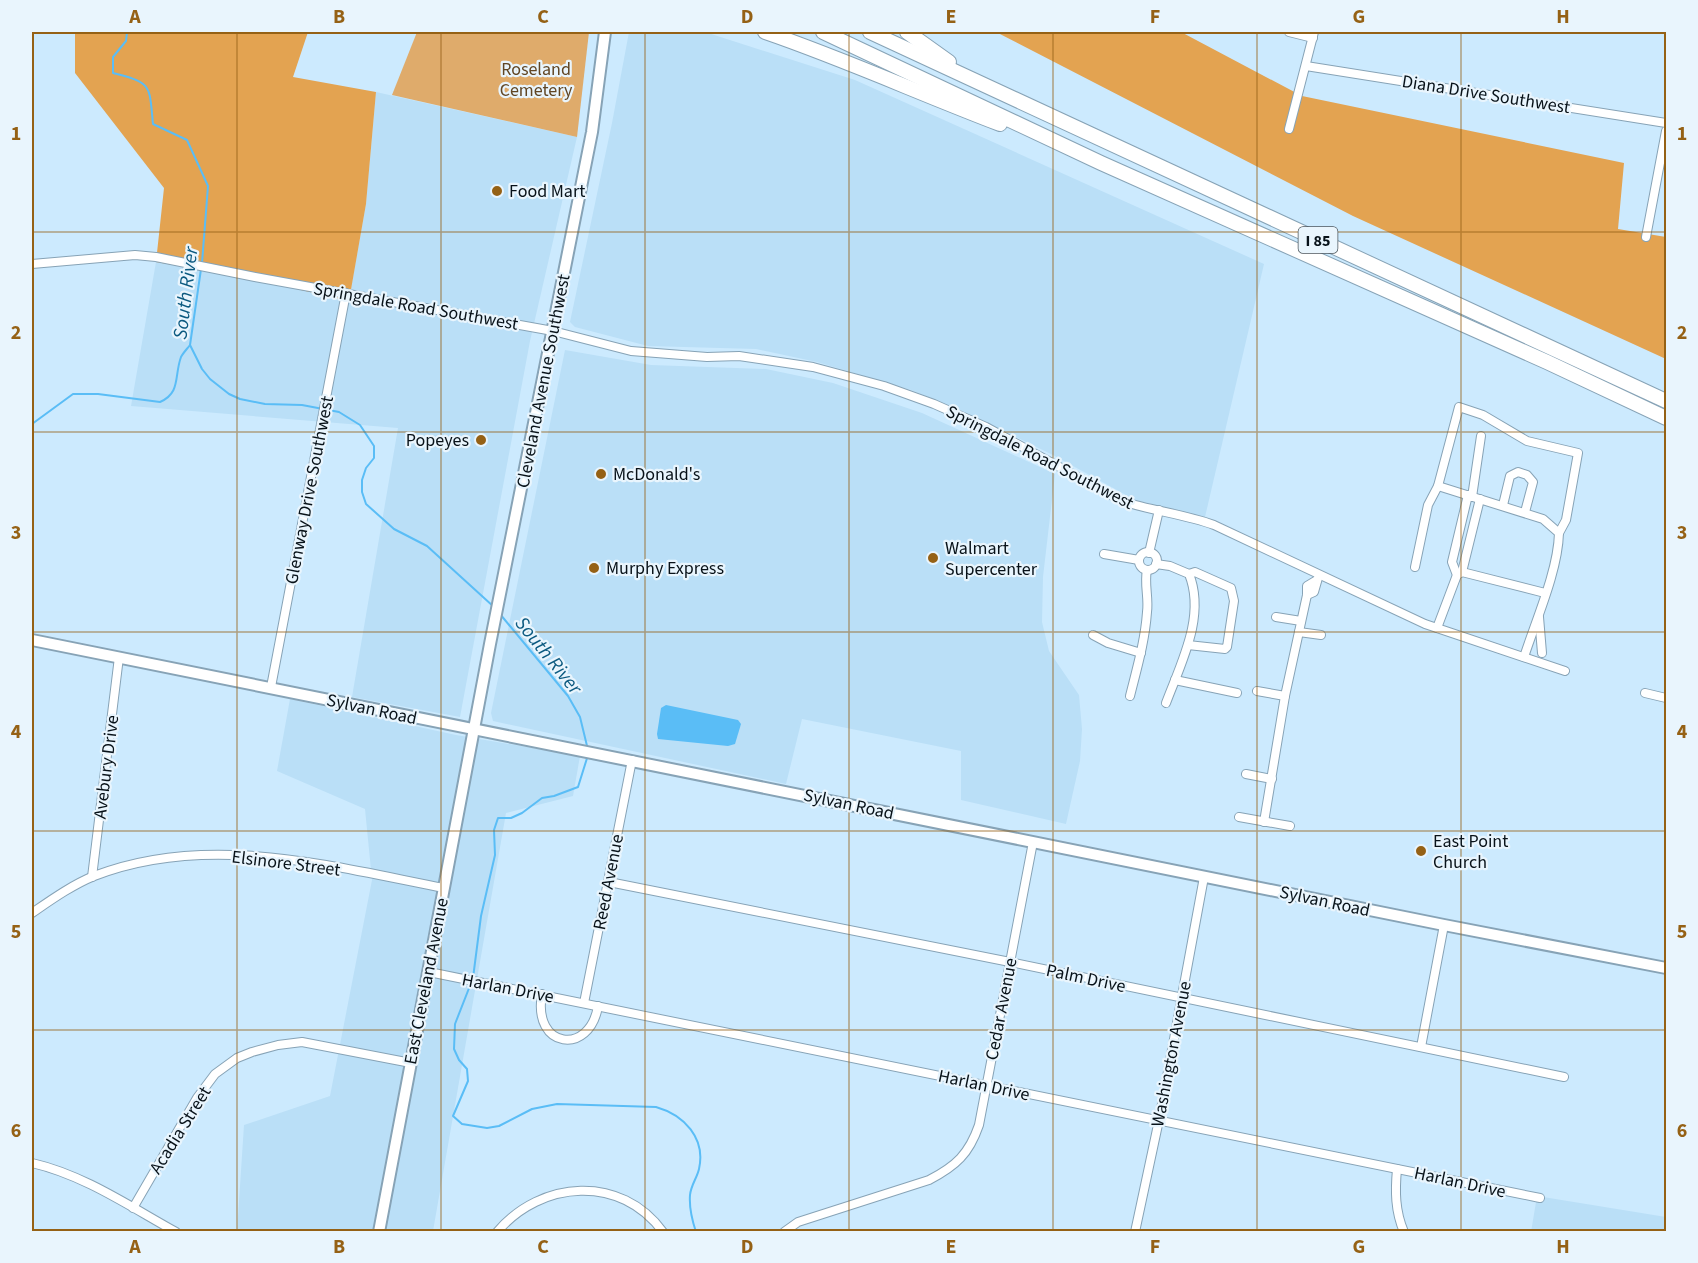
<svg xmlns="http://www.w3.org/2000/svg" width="1698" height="1263" font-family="'Source Sans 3',sans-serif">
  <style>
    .built { fill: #badff7 }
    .green { fill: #dfab6b }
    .forest { fill: #e3a351 }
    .water { fill: #5abdf6 }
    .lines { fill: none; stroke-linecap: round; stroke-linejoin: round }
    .stream { stroke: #5abdf6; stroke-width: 2 }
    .minor-casing { stroke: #87a3b6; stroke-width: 10 }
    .secondary-casing { stroke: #87a3b6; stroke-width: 14 }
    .motorway-casing { stroke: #87a3b6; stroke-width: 16 }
    .minor { stroke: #fff; stroke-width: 8 }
    .secondary { stroke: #fff; stroke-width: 10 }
    .motorway { stroke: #fff; stroke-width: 14 }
    .grid { fill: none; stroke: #956115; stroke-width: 1.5; stroke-opacity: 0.55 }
    .poi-dot { fill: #956115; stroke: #e9f5fd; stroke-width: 2 }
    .labels { text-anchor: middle; stroke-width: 4.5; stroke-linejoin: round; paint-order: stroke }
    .shield { fill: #e9f5fd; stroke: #4c565d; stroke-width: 1.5 }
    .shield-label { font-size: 16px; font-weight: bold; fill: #081219 }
    .park-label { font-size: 18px; fill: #614624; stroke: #e9f5fd }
    .street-label { font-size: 18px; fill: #081219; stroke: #e9f5fd }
    .poi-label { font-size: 18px; fill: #081219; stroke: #e9f5fd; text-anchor: start }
    .water-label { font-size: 20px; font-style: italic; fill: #0c5a80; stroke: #e9f5fd }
    .neatline { fill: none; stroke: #956115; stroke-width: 2 }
    .grid-label { font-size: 20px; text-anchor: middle; font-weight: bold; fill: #956115 }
  </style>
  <rect width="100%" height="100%" fill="#cceafe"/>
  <!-- built -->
  <g class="built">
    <path d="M629,32H705L855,80L1264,264L1205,517L1135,500L1053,455L954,407L911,390L817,362L756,349L648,346L575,327L570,322L612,123Z"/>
    <path d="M376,92L577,137L530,341L460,717L352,697L398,428L131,406L156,262L253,279L349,300L366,204Z"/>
    <path d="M565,350L651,365L766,369L833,383L922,413L1055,474L1043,577L1042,622L1049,651L1079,695L1082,729L1080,761L1066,824L961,800V751L802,719L786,784L493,721L491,713Z"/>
    <path d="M290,699L456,735L580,756L573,796L506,813L433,1231L237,1232L244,1125L330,1096L372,880L365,809L277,771Z"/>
    <path d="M1537,1196L1666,1217V1231L1531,1232Z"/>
  </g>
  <!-- green -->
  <path class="green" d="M417,32H589L577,137L392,95Z"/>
  <!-- forest -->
  <g class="forest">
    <path d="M75,32H308L293,77L376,92L366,204L349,301L253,279L156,262L164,188L75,73Z"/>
    <path d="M996,32H1181L1302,96L1624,163L1618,229L1666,237V359L1353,216Z"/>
  </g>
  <!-- water -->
  <path class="water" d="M666,705L738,720L741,724L735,744L728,746L658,739L657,734L661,708Z"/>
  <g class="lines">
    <!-- stream -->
    <g class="stream">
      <path d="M127,32L126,41L113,57V73C153,83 149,85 153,124L187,140L208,186L202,263"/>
      <path d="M201,269L190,345L202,369L210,379L229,394L240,399L265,404L302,405L339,412L360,425L374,446V458L366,468L362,480V492L366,504L394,529L427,546L494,607"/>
      <path d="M32,424L73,394H98L160,402C181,393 174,376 181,357C183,353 187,349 190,345"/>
      <path d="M500,614L568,696L580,717L588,750"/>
      <path d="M588,755L578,787L554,796L542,798L522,813L511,818H498L494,830L495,855L481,916L473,978L455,1024L454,1049L459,1060L467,1069L468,1081L453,1116L462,1124L487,1128L499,1126L532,1109L557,1104L656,1107C684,1115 706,1138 699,1169C697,1178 691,1185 690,1195C689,1208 692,1220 696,1232"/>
    </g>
    <defs>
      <g id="minor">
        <path d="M1289,32L1313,38"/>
        <path d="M1306,66L1666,123"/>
        <path d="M1289,129L1314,32"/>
        <path d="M1646,237L1666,131"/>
        <path d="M32,264L135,255L156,257L255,277L553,331L631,351L707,357L739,356L813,367L884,386L934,404L986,427L1122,501C1152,511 1184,514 1214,525L1425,624L1565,671"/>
        <path d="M1438,486L1543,519L1559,533C1558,571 1536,620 1524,657"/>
        <path d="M1472,497L1481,436"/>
        <path d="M1503,505L1510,476L1518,472L1527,475L1533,482L1525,512"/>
        <circle cx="1148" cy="561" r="9"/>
        <path d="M1149,553L1159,510"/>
        <path d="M1104,554L1139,560"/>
        <path d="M1156,564L1170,566L1189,574C1206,616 1181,663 1166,703"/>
        <path d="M1415,567L1428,505L1438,486L1459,407L1483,415L1527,441L1578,453L1566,520L1559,533"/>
        <path d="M1462,572L1545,593"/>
        <path d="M1457,575L1452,562L1468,495"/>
        <path d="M1307,595L1314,592L1318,578"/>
        <path d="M1276,617L1301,621"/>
        <path d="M1539,617L1542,653"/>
        <path d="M1437,628L1457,575L1462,572L1480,499"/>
        <path d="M1299,632L1321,635"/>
        <path d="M1093,635L1108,643L1141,653"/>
        <path d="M1188,645L1225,649L1227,647L1234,601L1231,588L1195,572L1189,574"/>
        <path d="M1175,680L1237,693"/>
        <path d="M271,687L346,293"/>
        <path d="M1257,691L1285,696"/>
        <path d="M1645,693L1666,698"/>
        <path d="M1130,696C1137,668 1145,641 1147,612C1149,598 1144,584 1147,570"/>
        <path d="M1246,774L1272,779"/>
        <path d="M1239,817L1290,826"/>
        <path d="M1264,822L1285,696L1307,595V586L1317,580"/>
        <path d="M92,877L119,657"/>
        <path d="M609,882L1010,962L1564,1077"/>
        <path d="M32,913C51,900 72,885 94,876C207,832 330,866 444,888"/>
        <path d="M429,972L1540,1198"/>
        <path d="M542,994C532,1049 590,1056 598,1006"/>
        <path d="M584,1003L632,760"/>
        <path d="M1421,1047L1444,925"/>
        <path d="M32,1163C84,1175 129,1206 176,1232"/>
        <path d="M1397,1169C1395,1191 1395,1211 1404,1232"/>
        <path d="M133,1208L197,1098L215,1074L237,1058L252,1052L278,1045L302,1042L411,1063"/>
        <path d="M497,1232C541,1180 621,1174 663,1232"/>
        <path d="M784,1232L798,1222L929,1180C956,1166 969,1154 979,1125L1033,842"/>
        <path d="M1135,1232L1159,1120L1204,877"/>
      </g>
      <g id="secondary">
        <path d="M32,640L1444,925L1666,968"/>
        <path d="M379,1232L490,644L592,132L605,32"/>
      </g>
      <g id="motorway">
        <path d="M765,32C844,59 921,94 1000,124"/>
        <path d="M823,32L1101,163L1547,362L1666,418"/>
        <path d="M870,32L1666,401"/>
        <path d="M907,32L949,62"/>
      </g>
    </defs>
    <!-- minor casing -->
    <use href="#minor" class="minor-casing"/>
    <!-- secondary casing -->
    <use href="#secondary" class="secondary-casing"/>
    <!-- motorway casing -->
    <use href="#motorway" class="motorway-casing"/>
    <!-- minor -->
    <use href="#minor" class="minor"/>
    <!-- secondary -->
    <use href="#secondary" class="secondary"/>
    <!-- motorway -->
    <use href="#motorway" class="motorway"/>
  </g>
  <!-- grid -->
  <path class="grid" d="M237,32V1232M441,32V1232M645,32V1232M849,32V1232M1053,32V1232M1257,32V1232M1461,32V1232M32,232H1666M32,432H1666M32,632H1666M32,831H1666M32,1030H1666"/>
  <!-- markers -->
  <g class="poi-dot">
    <circle cx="497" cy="191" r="6"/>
    <circle cx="481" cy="440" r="6"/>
    <circle cx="601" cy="474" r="6"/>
    <circle cx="933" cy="558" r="6"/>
    <circle cx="594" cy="568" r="6"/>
    <circle cx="1421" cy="851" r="6"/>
  </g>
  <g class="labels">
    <!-- shield labels -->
    <rect class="shield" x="1298.5" y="227" width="39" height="26" rx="4.5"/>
    <g class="shield-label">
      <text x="1318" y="246">I 85</text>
    </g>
    <!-- park labels -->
    <g class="park-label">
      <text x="536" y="75">Roseland<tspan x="536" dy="21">Cemetery</tspan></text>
    </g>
    <!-- street labels -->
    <g class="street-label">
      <text transform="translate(1486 94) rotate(9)" y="6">Diana Drive Southwest</text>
      <text transform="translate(416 306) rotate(10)" y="6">Springdale Road Southwest</text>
      <text transform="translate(543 381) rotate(-79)" y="6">Cleveland Avenue Southwest</text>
      <text transform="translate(1040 457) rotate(27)" y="6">Springdale Road Southwest</text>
      <text transform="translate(309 490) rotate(-79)" y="6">Glenway Drive Southwest</text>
      <text transform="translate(372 709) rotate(12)" y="6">Sylvan Road</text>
      <text transform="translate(106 767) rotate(-83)" y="6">Avebury Drive</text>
      <text transform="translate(849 804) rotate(12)" y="6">Sylvan Road</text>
      <text transform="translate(286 863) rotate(7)" y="6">Elsinore Street</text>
      <text transform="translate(608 882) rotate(-79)" y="6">Reed Avenue</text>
      <text transform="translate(1325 901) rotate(12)" y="6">Sylvan Road</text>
      <text transform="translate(1086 978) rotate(12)" y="6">Palm Drive</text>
      <text transform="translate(426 981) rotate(-79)" y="6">East Cleveland Avenue</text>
      <text transform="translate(508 988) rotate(11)" y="6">Harlan Drive</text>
      <text transform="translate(1001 1009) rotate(-79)" y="6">Cedar Avenue</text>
      <text transform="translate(1171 1054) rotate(-79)" y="6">Washington Avenue</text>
      <text transform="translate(984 1085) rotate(12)" y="6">Harlan Drive</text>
      <text transform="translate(180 1130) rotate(-58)" y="6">Acadia Street</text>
      <text transform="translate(1460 1182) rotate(12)" y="6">Harlan Drive</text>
    </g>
    <!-- poi labels -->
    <g class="poi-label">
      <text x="509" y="197">Food Mart</text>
      <text x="469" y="446" text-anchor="end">Popeyes</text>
      <text x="613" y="480">McDonald's</text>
      <text x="945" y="554">Walmart<tspan x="945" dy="21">Supercenter</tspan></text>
      <text x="606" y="574">Murphy Express</text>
      <text x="1433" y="847">East Point<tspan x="1433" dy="21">Church</tspan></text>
    </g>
    <!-- water labels -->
    <g class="water-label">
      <text transform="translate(185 293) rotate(-83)" y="7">South River</text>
      <text transform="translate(549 655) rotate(51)" y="7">South River</text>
    </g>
  </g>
  <!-- border -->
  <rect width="1698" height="1263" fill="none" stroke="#e9f5fd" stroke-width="66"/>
  <rect x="33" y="33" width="1632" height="1197" class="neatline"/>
  <g class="grid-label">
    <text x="135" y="23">A</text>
    <text x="339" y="23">B</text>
    <text x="543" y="23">C</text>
    <text x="747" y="23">D</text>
    <text x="951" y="23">E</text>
    <text x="1155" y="23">F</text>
    <text x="1359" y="23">G</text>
    <text x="1563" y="23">H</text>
    <text x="16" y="140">1</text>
    <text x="1682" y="140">1</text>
    <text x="16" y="339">2</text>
    <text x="1682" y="339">2</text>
    <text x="16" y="539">3</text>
    <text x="1682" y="539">3</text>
    <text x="16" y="738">4</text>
    <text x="1682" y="738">4</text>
    <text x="16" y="938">5</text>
    <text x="1682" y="938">5</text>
    <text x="16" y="1137">6</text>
    <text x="1682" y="1137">6</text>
    <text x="135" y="1253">A</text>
    <text x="339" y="1253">B</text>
    <text x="543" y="1253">C</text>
    <text x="747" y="1253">D</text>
    <text x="951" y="1253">E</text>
    <text x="1155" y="1253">F</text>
    <text x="1359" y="1253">G</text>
    <text x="1563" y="1253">H</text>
  </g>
</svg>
